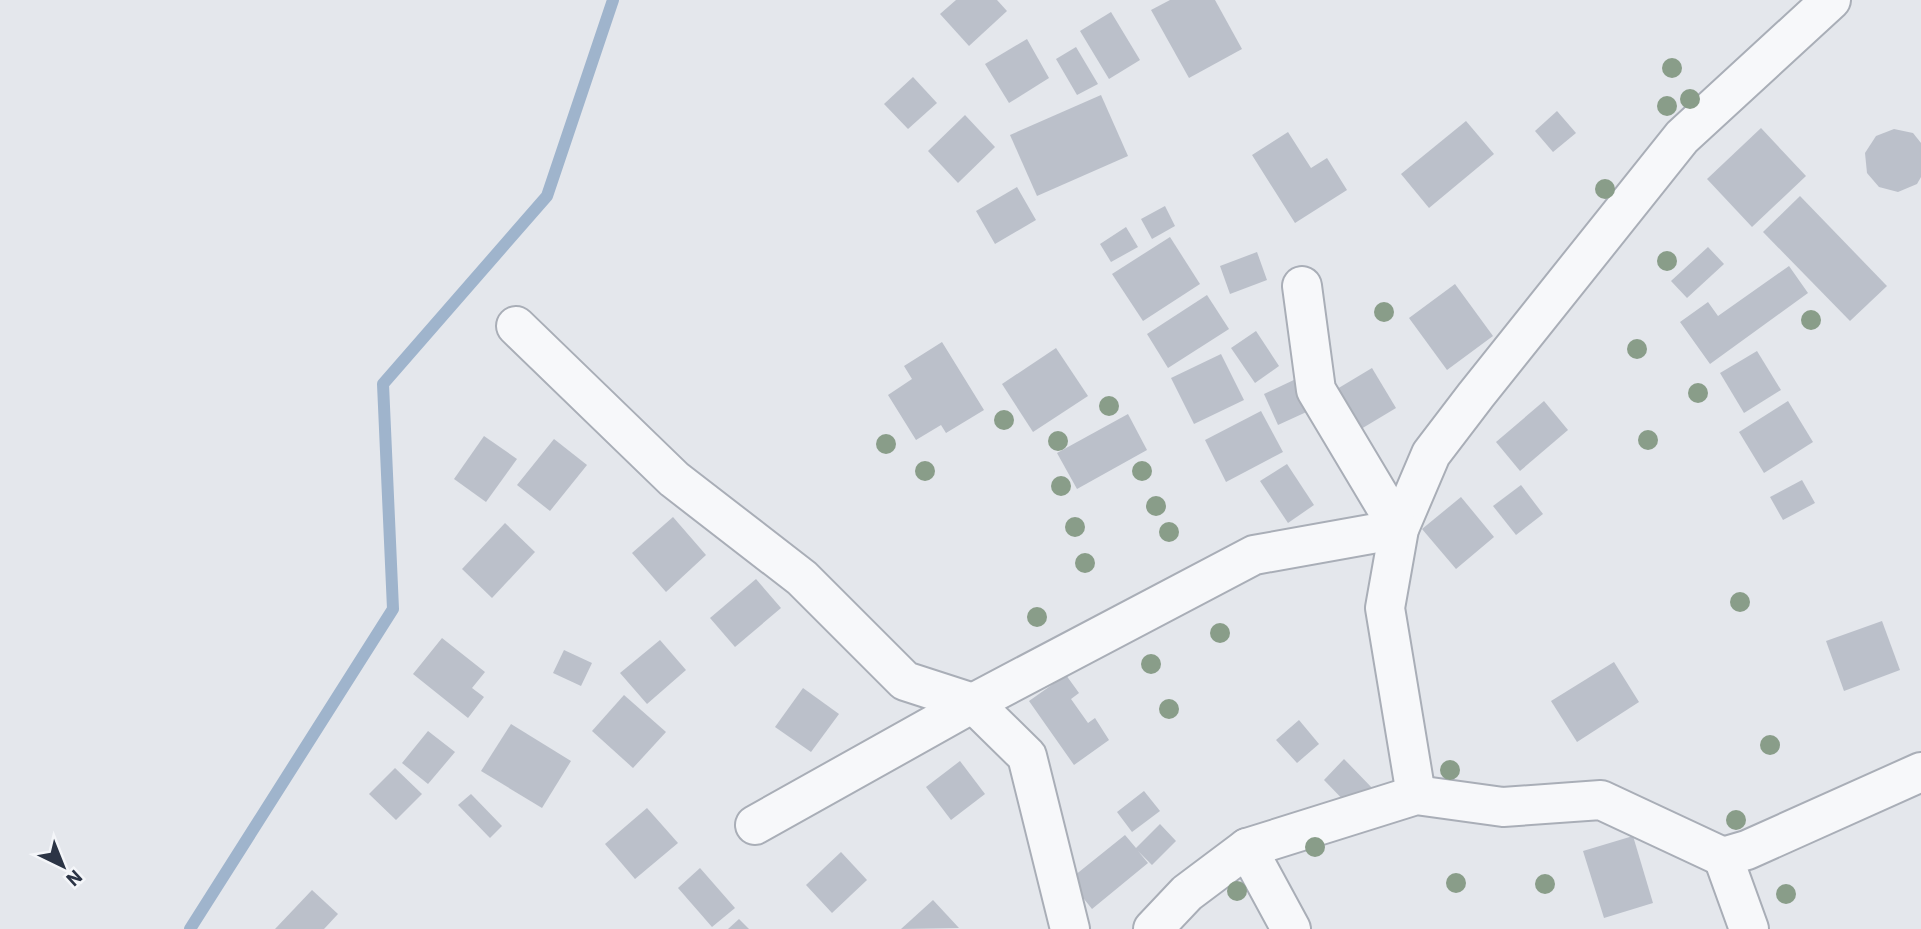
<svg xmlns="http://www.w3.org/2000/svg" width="1921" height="929" font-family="'IBM Plex Sans',sans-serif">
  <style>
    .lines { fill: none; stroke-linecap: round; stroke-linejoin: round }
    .stream { stroke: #9fb4cc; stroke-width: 12 }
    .building { fill: #bbc0ca }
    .minor-casing { stroke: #a9aeb7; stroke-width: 42 }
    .minor { stroke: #f7f8fa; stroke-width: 38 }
    .tree { fill: #899d89 }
  </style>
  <rect width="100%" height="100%" fill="#e4e7ec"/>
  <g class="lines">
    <!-- stream -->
    <path class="stream" d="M190,929L393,609L383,384L547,196L613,0"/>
  </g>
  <!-- building -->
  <g class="building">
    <path d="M956,0H997L1007,11L969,46L940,14Z"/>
    <path d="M1170,0H1215L1242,49L1189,78L1151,10Z"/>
    <path d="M1111,12L1140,60L1109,79L1080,31Z"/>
    <path d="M1027,39L1049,78L1009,103L985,64Z"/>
    <path d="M1076,47L1098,84L1077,95L1056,59Z"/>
    <path d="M913,77L937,103L908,129L884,104Z"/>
    <path d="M1101,95L1128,156L1037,196L1010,135Z"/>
    <path d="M1557,111L1576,133L1553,152L1535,131Z"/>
    <path d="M965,115L995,147L958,183L928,151Z"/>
    <path d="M1466,121L1494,154L1429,208L1401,174Z"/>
    <path d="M1761,128L1806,176L1752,227L1707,179Z"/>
    <path d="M1894,129L1913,133L1921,143V177L1917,184L1898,192L1879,187L1867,173L1865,153L1876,136Z"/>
    <path d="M1288,132L1311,168L1327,158L1347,190L1295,223L1252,155Z"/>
    <path d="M1017,187L1036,220L995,244L976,211Z"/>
    <path d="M1800,196L1887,286L1850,321L1763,232Z"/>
    <path d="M1165,206L1175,226L1152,239L1141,219Z"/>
    <path d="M1126,227L1138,247L1111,262L1100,244Z"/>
    <path d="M1170,237L1200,284L1143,321L1112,274Z"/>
    <path d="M1708,247L1724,264L1687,298L1671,281Z"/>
    <path d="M1257,252L1267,280L1230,294L1220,266Z"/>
    <path d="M1789,266L1808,293L1710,364L1680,322L1708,302L1718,316Z"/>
    <path d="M1455,284L1493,336L1447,370L1409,318Z"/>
    <path d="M1207,295L1229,329L1168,368L1147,334Z"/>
    <path d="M1256,331L1279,366L1255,383L1231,348Z"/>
    <path d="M942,342L984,410L946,433L941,425L916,440L888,395L912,379L904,366Z"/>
    <path d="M1056,348L1088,396L1033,432L1002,384Z"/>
    <path d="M1757,351L1781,390L1744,413L1720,373Z"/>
    <path d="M1221,354L1244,400L1194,424L1171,378Z"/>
    <path d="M1372,368L1396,408L1361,429L1337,389Z"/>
    <path d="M1298,378L1313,409L1278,425L1264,394Z"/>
    <path d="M1544,401L1568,430L1520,471L1496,442Z"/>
    <path d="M1788,401L1813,442L1764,473L1739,432Z"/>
    <path d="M1261,411L1283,452L1226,482L1205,440Z"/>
    <path d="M1128,414L1147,450L1077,489L1057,453Z"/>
    <path d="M484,436L517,459L486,502L454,479Z"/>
    <path d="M554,439L587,465L550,511L517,485Z"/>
    <path d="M1287,464L1314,505L1288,523L1260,481Z"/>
    <path d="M1802,480L1815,503L1783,520L1770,497Z"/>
    <path d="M1521,485L1543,514L1516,535L1493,506Z"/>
    <path d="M1461,497L1494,537L1456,569L1422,529Z"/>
    <path d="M673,517L706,555L666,592L632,553Z"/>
    <path d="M505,523L535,552L492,598L462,569Z"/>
    <path d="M756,579L781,608L735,647L710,618Z"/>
    <path d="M1882,621L1900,670L1844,691L1826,641Z"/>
    <path d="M442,638L485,672L472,688L484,697L468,718L413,674Z"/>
    <path d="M660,640L686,670L647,704L620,673Z"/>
    <path d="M564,650L592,663L581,686L553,673Z"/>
    <path d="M1614,662L1639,702L1577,742L1551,701Z"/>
    <path d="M1066,675L1079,693L1071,699L1088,723L1095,718L1109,740L1074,765L1029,701Z"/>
    <path d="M803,688L839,714L811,752L775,727Z"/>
    <path d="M624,695L666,732L633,768L592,731Z"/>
    <path d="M1299,720L1319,744L1297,763L1276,740Z"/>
    <path d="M511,724L571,761L542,808L481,771Z"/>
    <path d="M428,731L455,752L428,784L402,763Z"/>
    <path d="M1344,759L1375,791L1354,811L1324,780Z"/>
    <path d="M960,761L985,794L951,820L926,787Z"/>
    <path d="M395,768L422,794L396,820L369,794Z"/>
    <path d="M1144,791L1160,811L1132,832L1117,812Z"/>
    <path d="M471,794L502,826L490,838L458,805Z"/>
    <path d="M647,808L678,843L635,879L605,844Z"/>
    <path d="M1160,824L1176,841L1152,865L1138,851L1148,863L1092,909L1069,880L1125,835L1136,848Z"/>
    <path d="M1633,836L1653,903L1604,918L1583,851Z"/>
    <path d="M841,852L867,880L832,913L806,885Z"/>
    <path d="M700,868L735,908L712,927L678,888Z"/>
    <path d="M312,890L338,914L324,929H275Z"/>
    <path d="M933,900L959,928L901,929Z"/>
    <path d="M739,919L749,929H728Z"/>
  </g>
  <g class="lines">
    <defs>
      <g id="minor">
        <path d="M516,326L674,479L802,578L905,681L973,703L1027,756L1070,929"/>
        <path d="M1416,795L1385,608L1399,529L1431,454L1476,395L1682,137L1831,0"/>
        <path d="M755,825L973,703L1254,555L1399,529L1316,390L1302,286"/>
        <path d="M1247,848L1291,929"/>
        <path d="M1153,929L1187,893L1247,848L1416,795L1503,807L1601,800L1723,857"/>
        <path d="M1749,929L1723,857L1747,850L1921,772"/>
      </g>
    </defs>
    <!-- minor casing -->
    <use href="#minor" class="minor-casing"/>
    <!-- minor -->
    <use href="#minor" class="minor"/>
  </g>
  <!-- trees -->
  <g class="tree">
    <circle cx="1672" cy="68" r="10"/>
    <circle cx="1690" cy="99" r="10"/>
    <circle cx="1667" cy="106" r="10"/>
    <circle cx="1605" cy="189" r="10"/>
    <circle cx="1667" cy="261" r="10"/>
    <circle cx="1384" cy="312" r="10"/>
    <circle cx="1811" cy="320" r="10"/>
    <circle cx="1637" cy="349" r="10"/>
    <circle cx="1698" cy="393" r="10"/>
    <circle cx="1109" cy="406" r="10"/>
    <circle cx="1004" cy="420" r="10"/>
    <circle cx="1648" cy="440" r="10"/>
    <circle cx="1058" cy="441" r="10"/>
    <circle cx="886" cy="444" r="10"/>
    <circle cx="925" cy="471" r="10"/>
    <circle cx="1142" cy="471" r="10"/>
    <circle cx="1061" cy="486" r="10"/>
    <circle cx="1156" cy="506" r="10"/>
    <circle cx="1075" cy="527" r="10"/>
    <circle cx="1169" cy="532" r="10"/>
    <circle cx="1085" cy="563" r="10"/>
    <circle cx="1740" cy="602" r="10"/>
    <circle cx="1037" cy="617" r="10"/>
    <circle cx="1220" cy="633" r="10"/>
    <circle cx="1151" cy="664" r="10"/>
    <circle cx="1169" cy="709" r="10"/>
    <circle cx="1770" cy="745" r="10"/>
    <circle cx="1450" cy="770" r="10"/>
    <circle cx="1736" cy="820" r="10"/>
    <circle cx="1315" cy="847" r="10"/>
    <circle cx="1456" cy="883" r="10"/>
    <circle cx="1545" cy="884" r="10"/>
    <circle cx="1237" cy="891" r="10"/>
    <circle cx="1786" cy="894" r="10"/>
  </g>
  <!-- north arrow -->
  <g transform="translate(63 866) rotate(137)" stroke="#f4f6f9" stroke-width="5" paint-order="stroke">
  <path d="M0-5L12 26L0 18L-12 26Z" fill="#2b3445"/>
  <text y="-10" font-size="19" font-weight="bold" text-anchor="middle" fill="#2b3445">N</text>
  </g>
</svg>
